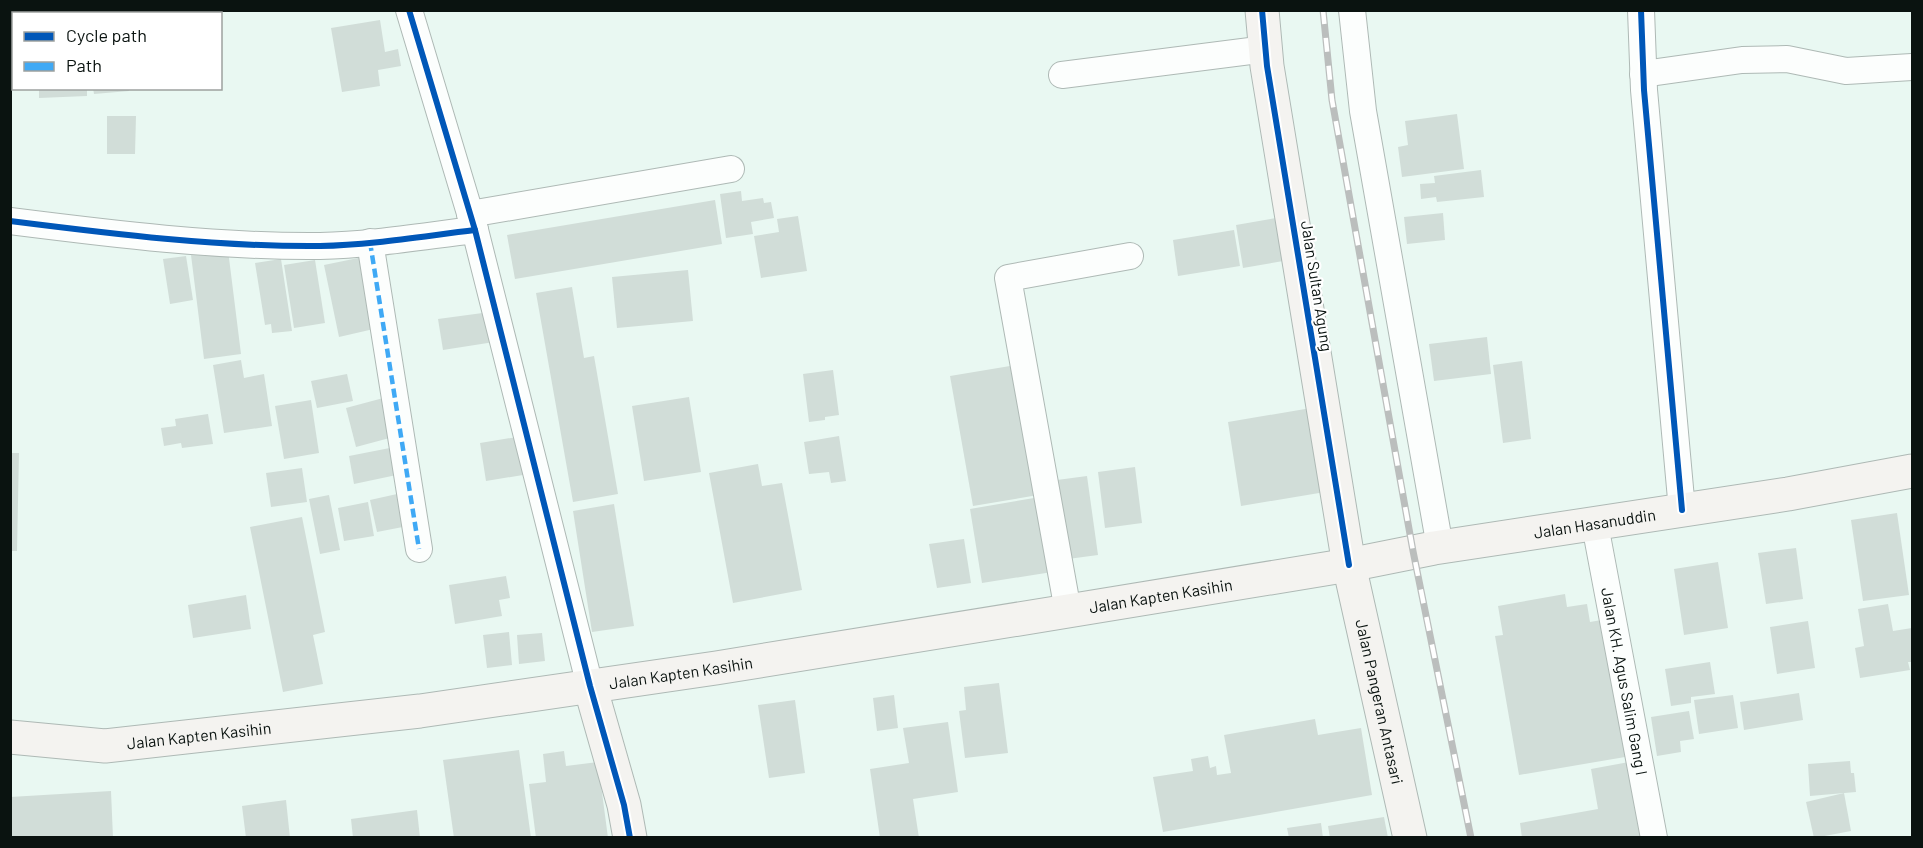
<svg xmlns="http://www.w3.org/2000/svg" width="1923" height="848" font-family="Barlow,sans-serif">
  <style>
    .building { fill: #d1ddd8 }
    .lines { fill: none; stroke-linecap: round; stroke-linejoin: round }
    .street-casing { stroke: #aeb9b5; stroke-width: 28 }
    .secondary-casing { stroke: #aeb9b5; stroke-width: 35 }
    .street { stroke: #fcfefd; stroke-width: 26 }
    .secondary { stroke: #f4f3f0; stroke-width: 33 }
    .rail-casing { stroke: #bbbebd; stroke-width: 7 }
    .rail { stroke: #fff; stroke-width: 4.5; stroke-dasharray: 14; stroke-linecap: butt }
    .quiet { stroke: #3fa9f5; stroke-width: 4.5; stroke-dasharray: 9 4.5; stroke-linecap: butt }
    .cycleway-casing { stroke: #fff; stroke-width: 10 }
    .cycleway { stroke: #0057b8; stroke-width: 6 }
    .labels { text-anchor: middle; stroke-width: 4.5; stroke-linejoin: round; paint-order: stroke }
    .street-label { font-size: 16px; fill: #0a1310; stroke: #fff }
  </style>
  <rect width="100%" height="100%" fill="#e9f8f2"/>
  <!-- building -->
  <g class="building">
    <path d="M380,20L385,52L398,49L401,66L378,70L380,86L342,92L331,28Z"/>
    <path d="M10,33H12L14,48V80L10,81Z"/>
    <path d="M39,88H87V96L39,98Z"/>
    <path d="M93,88H128L129,91L94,94Z"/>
    <path d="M1457,114L1464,169L1402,177L1398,147L1408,145L1405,121Z"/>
    <path d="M107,116H136L135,154H107Z"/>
    <path d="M1481,170L1484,197L1437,202L1436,197L1421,199L1420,184L1435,183L1434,176Z"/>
    <path d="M741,191L742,201L763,198L764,203L771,202L774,218L751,222L753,234L726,238L720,194Z"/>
    <path d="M715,200L722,244L515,279L507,235Z"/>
    <path d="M1443,213L1445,240L1407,244L1404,217Z"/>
    <path d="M798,216L807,271L761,278L754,236L779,232L777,219Z"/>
    <path d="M1288,216L1295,259L1243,268L1236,225Z"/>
    <path d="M1234,230L1240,266L1178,276L1173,240Z"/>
    <path d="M228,250L241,354L204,359L191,255Z"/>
    <path d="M186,256L193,300L170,304L163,259Z"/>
    <path d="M363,257L378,328L339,337L324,265Z"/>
    <path d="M281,259L292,331L272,333L271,324L265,325L255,263Z"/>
    <path d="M315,260L325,323L294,328L284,265Z"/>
    <path d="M688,270L693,321L617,328L612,277Z"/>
    <path d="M572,287L584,358L594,356L618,494L573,502L536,293Z"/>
    <path d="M490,312L494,342L443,350L438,319Z"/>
    <path d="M1487,337L1491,374L1434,381L1429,344Z"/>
    <path d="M241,360L244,378L264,374L272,426L224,433L213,365Z"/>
    <path d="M1522,361L1531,439L1503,443L1493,365Z"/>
    <path d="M1016,365L1038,495L973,506L950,376Z"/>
    <path d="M833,370L839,415L825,417V420L809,422L803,374Z"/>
    <path d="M347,374L353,401L317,408L311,381Z"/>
    <path d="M387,397L397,436L356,447L346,408Z"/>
    <path d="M689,397L701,472L644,481L632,406Z"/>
    <path d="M311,400L319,453L284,459L275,406Z"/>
    <path d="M1311,408L1325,492L1241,506L1228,422Z"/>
    <path d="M208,414L213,444L182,448L181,443L164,446L161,428L176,426L175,419Z"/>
    <path d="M523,436L529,474L486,481L480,443Z"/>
    <path d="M839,436L846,481L831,483L829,472L809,474L804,442Z"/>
    <path d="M400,446L406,473L354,484L349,456Z"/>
    <path d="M10,453H19L17,551H10Z"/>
    <path d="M758,464L762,486L782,483L802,590L733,603L709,473Z"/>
    <path d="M1135,467L1142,523L1105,528L1098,472Z"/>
    <path d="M302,468L307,502L271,507L266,473Z"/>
    <path d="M1087,476L1098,555L1068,559L1057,480Z"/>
    <path d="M406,492L413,525L377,532L370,500Z"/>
    <path d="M329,495L340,550L320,554L309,499Z"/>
    <path d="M1040,497L1052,572L982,583L970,509Z"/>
    <path d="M368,502L374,536L344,541L338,508Z"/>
    <path d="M614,504L634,626L592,632L573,511Z"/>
    <path d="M1897,513L1909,595L1863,601L1851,520Z"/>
    <path d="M302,517L325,632L313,635L323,684L283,692L250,527Z"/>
    <path d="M964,539L971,583L937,588L929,544Z"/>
    <path d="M1796,548L1803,599L1766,604L1758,553Z"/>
    <path d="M1718,562L1728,628L1684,635L1674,569Z"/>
    <path d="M506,576L510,598L499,600L502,616L455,624L449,585Z"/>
    <path d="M1565,594L1567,607L1587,604L1590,622L1607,619L1631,756L1519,775L1495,636L1503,635L1498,606Z"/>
    <path d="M246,595L251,629L193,638L188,605Z"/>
    <path d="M1888,604L1893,631L1912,628V662H1908L1910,670L1860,678L1855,648L1864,646L1858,609Z"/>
    <path d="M1808,621L1815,668L1777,674L1770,627Z"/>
    <path d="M509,632L512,665L487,668L483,635Z"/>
    <path d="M542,633L545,661L519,664L517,635Z"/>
    <path d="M1710,662L1715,694L1691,697V703L1671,706L1665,669Z"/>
    <path d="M999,683L1008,753L965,758L959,711L966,710L964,687Z"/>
    <path d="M1799,693L1803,720L1744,730L1740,702Z"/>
    <path d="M894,695L898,728L877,731L873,698Z"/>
    <path d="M1733,695L1738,728L1699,734L1694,700Z"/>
    <path d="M795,700L805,773L769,778L758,705Z"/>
    <path d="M1689,711L1694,739L1680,741L1681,752L1657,756L1651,717Z"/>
    <path d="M1315,719L1318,735L1361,728L1372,795L1163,832L1153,777L1193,771L1191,759L1208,756L1210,768L1216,766L1217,775L1231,773L1224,735Z"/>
    <path d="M948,722L958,792L913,799L919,838H880L870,769L909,763L903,728Z"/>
    <path d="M519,750L531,838H454L443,760Z"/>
    <path d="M564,751L566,766L598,762L608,838H536L529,784L546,782L543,754Z"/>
    <path d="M1850,761L1851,773H1854L1856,792L1810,796L1808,764Z"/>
    <path d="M1629,762L1642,838H1522L1520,823L1598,809L1591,769Z"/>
    <path d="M111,791L113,838H10V797Z"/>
    <path d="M1844,793L1851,831L1814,838L1806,802Z"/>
    <path d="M286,800L290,838H246L242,806Z"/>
    <path d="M417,810L420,838H353L351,819Z"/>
    <path d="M1384,817L1388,838H1330L1328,826Z"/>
    <path d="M1321,823L1323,838H1289L1287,828Z"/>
  </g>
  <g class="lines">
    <defs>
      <g id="street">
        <path d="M409,10L475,230L590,686"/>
        <path d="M1352,10L1363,111L1440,547"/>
        <path d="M1641,10L1644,90L1682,510"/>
        <path d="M1643,74L1742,60L1787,59L1846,71L1912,67"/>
        <path d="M1062,75L1266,49"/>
        <path d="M470,214L731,169"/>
        <path d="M10,221C113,234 217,247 320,246C372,245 424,236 475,230"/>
        <path d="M370,242L419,549"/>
        <path id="s1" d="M1595,525L1654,838"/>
        <path d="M1068,611L1008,278L1130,256"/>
      </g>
      <g id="secondary">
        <path id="s2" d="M1262,10L1267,66L1349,565L1410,838"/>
        <path d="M590,686L624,805L630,838"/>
        <path id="s3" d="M10,737L105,746L420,711L716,668L1068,611L1349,565L1434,548L1788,494L1912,471"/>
      </g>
    </defs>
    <!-- street casing -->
    <use href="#street" class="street-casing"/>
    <!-- secondary casing -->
    <use href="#secondary" class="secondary-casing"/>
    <!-- street -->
    <use href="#street" class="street"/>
    <!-- secondary -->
    <use href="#secondary" class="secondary"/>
    <defs>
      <path id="rail" d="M1323,10L1332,100L1413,551L1471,838"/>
    </defs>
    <!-- rail casing -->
    <use href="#rail" class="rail-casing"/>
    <!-- rail -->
    <use href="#rail" class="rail"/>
    <!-- quiet -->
    <path class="quiet" d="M370,242L419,549"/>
    <defs>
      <g id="cycleway">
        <path d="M409,10L475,230L590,686L624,805L630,838"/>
        <path d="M1262,10L1267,66L1349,565"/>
        <path d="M1641,10L1644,90L1682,510"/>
        <path d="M10,221C113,234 217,247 320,246C372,245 424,236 475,230"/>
      </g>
    </defs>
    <!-- cycleway casing -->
    <use href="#cycleway" class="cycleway-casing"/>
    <!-- cycleway -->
    <use href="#cycleway" class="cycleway"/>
  </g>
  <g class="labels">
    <!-- street labels -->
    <g class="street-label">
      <text transform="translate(1317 286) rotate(81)" y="6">Jalan Sultan Agung</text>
      <text dy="6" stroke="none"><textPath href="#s3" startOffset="1602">Jalan Hasanuddin</textPath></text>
      <text dy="6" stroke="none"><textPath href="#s3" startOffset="1162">Jalan Kapten Kasihin</textPath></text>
      <text dy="6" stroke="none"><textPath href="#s3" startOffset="676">Jalan Kapten Kasihin</textPath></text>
      <text dy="6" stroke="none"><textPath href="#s1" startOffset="159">Jalan KH. Agus Salim Gang I</textPath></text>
      <text dy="6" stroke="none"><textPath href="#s2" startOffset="702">Jalan Pangeran Antasari</textPath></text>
      <text dy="6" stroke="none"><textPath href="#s3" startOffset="190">Jalan Kapten Kasihin</textPath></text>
    </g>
  </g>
  <!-- border -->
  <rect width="1923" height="848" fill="none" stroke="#0a1310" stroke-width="24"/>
  <!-- legend -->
  <rect x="12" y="12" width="210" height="78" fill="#ffffff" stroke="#9da19f" stroke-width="1.5"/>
  <rect x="24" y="32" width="30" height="9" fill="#0057b8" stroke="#9da19f" stroke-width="1.5"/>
  <text x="66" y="42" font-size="18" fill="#0a1310">Cycle path</text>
  <rect x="24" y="62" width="30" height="9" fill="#3fa9f5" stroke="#9da19f" stroke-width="1.5"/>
  <text x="66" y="72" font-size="18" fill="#0a1310">Path</text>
</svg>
